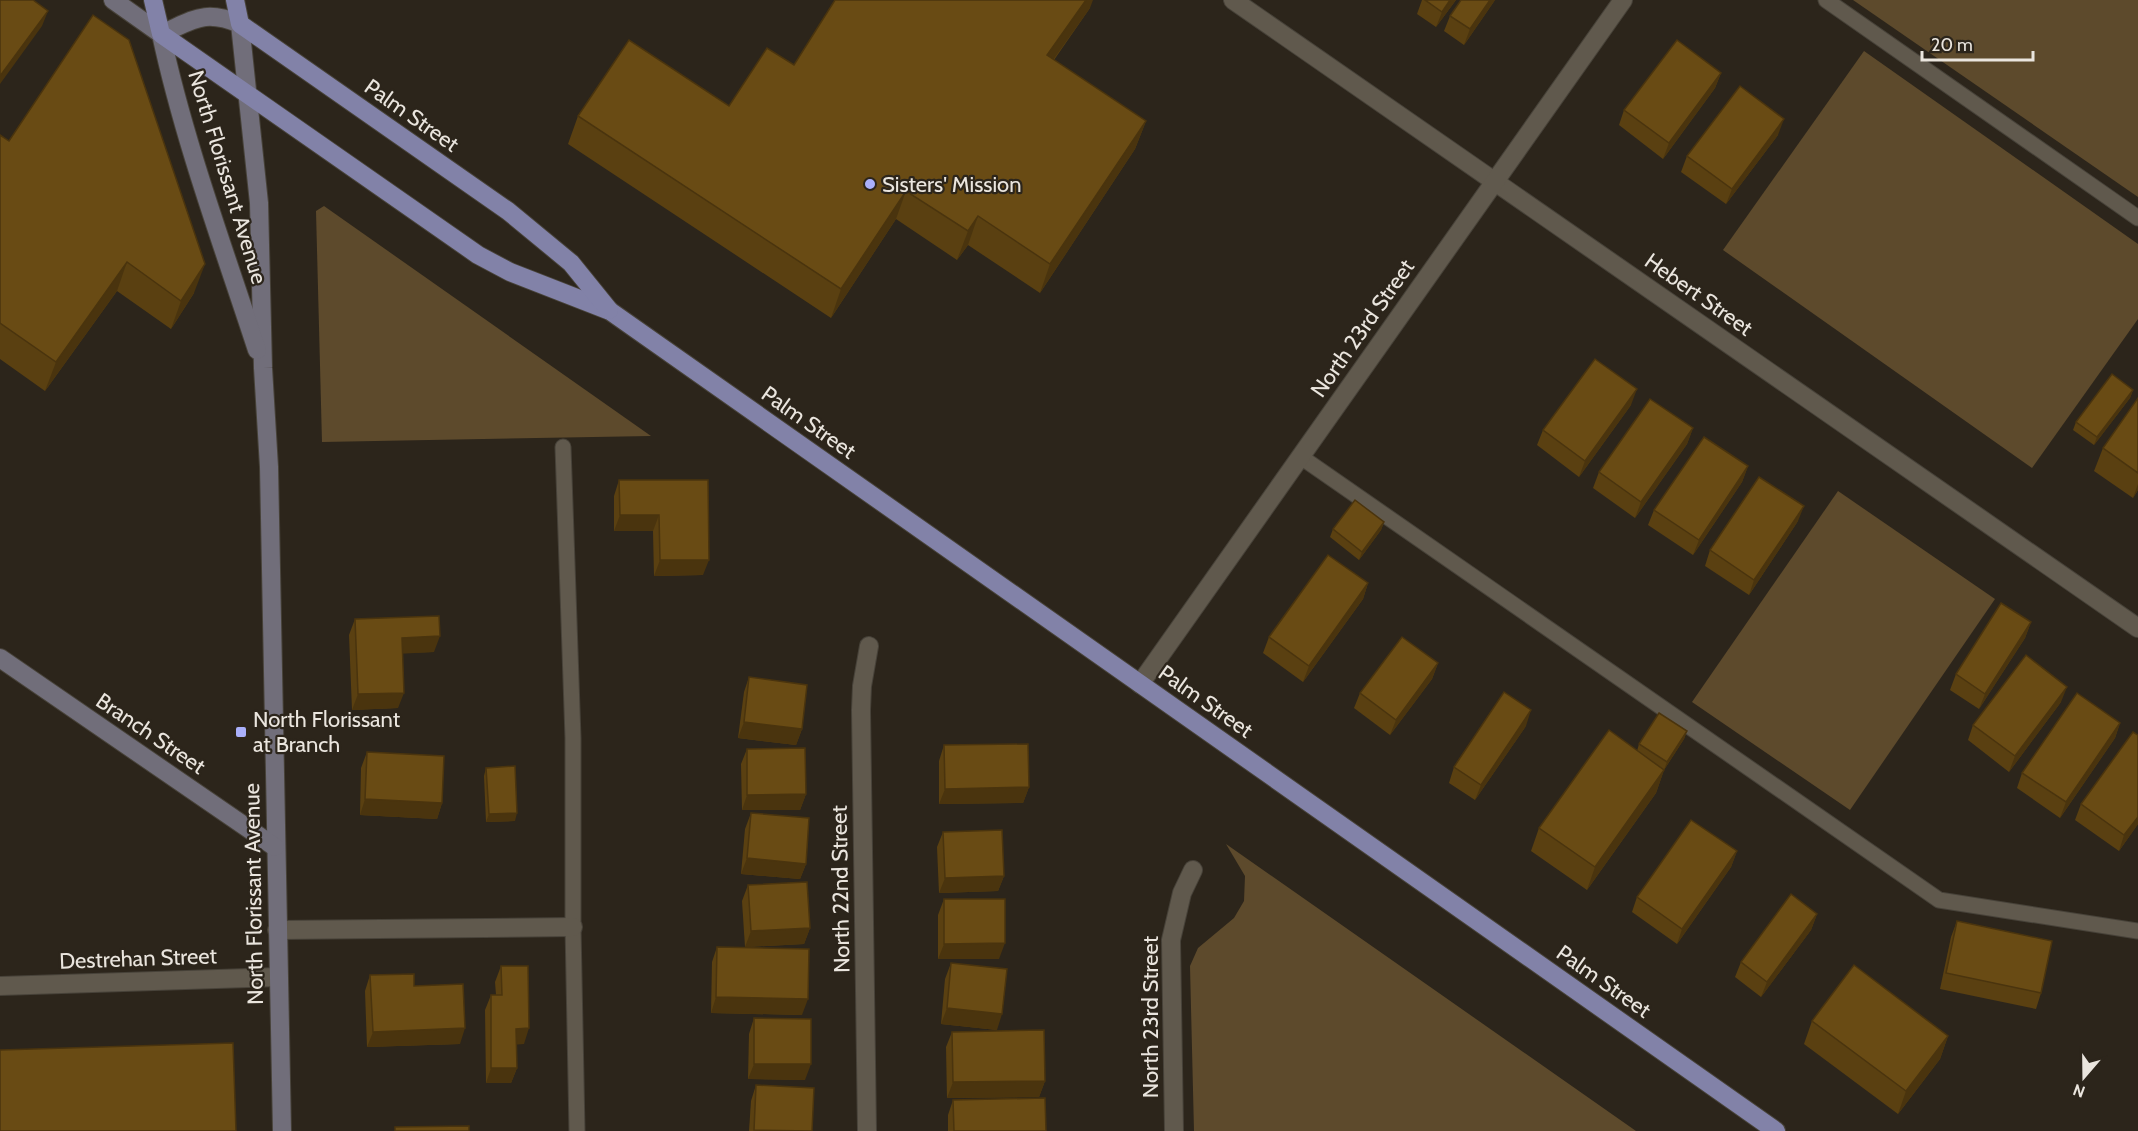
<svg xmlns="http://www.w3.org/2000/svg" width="2138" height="1131" font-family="Cabin,sans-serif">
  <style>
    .green { fill: #5d4a2c }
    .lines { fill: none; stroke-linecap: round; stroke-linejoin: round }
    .lane-casing { stroke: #474239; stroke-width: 17 }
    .street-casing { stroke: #474239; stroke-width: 20 }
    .secondary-casing { stroke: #474239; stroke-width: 20 }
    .primary-casing { stroke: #474239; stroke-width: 20 }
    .lane { stroke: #60594d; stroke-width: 15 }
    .street { stroke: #60594d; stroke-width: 18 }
    .secondary { stroke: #716e7a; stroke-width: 18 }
    .primary { stroke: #8282a8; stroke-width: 18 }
    .wall { fill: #5a4011 }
    .shaded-wall { fill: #4a340e }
    .building { fill: #694b14; stroke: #4a340e; stroke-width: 1.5 }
    .poi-dot { fill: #aab0fb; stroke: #2c251b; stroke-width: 2 }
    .labels { text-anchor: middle; stroke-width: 4.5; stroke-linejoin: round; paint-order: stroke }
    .street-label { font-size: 22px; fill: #eae5de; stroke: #2c251b }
    .poi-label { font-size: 22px; fill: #eae5de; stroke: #2c251b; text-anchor: start }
  </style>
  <rect width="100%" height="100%" fill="#2c251b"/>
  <!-- green -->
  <g class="green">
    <path d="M1853,0H2138V197Z"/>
    <path d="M1864,51L2138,244V319L2032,468L1723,250Z"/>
    <path d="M324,206L651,436L322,442L316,211Z"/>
    <path d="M1838,491L1995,599L1850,810L1692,702Z"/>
    <path d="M1226,844L1636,1131H1194L1190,966L1198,948L1234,918L1244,901L1245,876Z"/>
  </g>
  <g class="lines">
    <defs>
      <g id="lane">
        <path d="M1826,0L2138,218"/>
        <path d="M563,447L573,738V927L577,1131"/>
        <path d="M1301,457L1939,900L2138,931"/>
      </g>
      <g id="street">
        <path d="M1233,0L2138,628"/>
        <path d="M1140,684L1623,0"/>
        <path d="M277,930L573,927"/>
        <path d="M0,986L278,977"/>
        <path d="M867,1131L861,710L862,686L869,646"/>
        <path d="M1174,1131L1171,940L1182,893L1193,870"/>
      </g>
      <g id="secondary">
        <path d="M113,0L161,34"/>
        <path d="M161,34C194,20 204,9 240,24L259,203L263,368L269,467L282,1131"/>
        <path d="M161,34C184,141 223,246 257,350"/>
        <path d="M0,658L275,847"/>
      </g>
      <g id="primary">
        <path d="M153,0L161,34L478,255L510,272L610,311L1776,1131"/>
        <path d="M235,0L240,24L508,211L571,263L609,310"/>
      </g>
    </defs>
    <!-- lane casing -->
    <use href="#lane" class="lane-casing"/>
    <!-- street casing -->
    <use href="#street" class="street-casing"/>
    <!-- secondary casing -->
    <use href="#secondary" class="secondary-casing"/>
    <!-- primary casing -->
    <use href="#primary" class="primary-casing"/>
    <!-- lane -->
    <use href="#lane" class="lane"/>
    <!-- street -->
    <use href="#street" class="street"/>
    <!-- secondary -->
    <use href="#secondary" class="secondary"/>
    <!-- primary -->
    <use href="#primary" class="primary"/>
  </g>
  <!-- wall -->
  <g class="wall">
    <path d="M1422,0H1456L1436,27L1417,14Z"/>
    <path d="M1495,0L1464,45L1444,31L1450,16Z"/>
    <path d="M1090,8L1054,60L1146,121L1135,149L1040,293L968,245L957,260L896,219L831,318L568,144L578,116L729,106L794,65Z"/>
    <path d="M1721,73L1715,88L1663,159L1619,125L1624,110Z"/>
    <path d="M0,135L194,293L171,329L117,291L45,391L0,359Z"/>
    <path d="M1778,135L1726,204L1681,172L1687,156Z"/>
    <path d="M2133,390L2130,398L2094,445L2073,430L2076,422Z"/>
    <path d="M2138,398V490L2133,498L2094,471L2103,448Z"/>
    <path d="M1631,405L1579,477L1537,445L1543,430Z"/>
    <path d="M1693,428L1687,444L1635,518L1593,488L1599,472Z"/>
    <path d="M1748,466L1742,482L1693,555L1648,525L1654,510Z"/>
    <path d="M619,480H708L703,575L654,576L653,531H614V496Z"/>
    <path d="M1798,521L1749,595L1705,566L1710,550Z"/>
    <path d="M1384,522L1381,530L1359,560L1330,537L1333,529Z"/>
    <path d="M1368,583L1363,599L1303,682L1263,653L1269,637Z"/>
    <path d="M355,619L434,652L402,653L398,708L352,710L349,635Z"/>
    <path d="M2031,622L2025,638L1979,709L1950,690L1956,674Z"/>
    <path d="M1438,663L1432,679L1390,735L1354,708L1360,693Z"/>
    <path d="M749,677L802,729L796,745L738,738L744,692Z"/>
    <path d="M2061,702L2009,772L1968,740L1973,725Z"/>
    <path d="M2120,723L2115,738L2060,818L2017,788L2022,773Z"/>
    <path d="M1526,726L1475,800L1449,783L1454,767Z"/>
    <path d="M1687,731L1684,739L1664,770L1656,793L1587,890L1531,851L1539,828L1637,751L1639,744Z"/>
    <path d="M944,745L1029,787L1023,803L939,804V761Z"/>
    <path d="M747,749L806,794L800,810H742L741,764Z"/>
    <path d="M367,752L442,803L437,819L360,815L361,768Z"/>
    <path d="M486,768L515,821L486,822L484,776Z"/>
    <path d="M2081,804L2138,824L2119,851L2075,820Z"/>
    <path d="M751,813L806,864L800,879L741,874L745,829Z"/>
    <path d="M943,832L1004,876L998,891L939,893L937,847Z"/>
    <path d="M1737,851L1731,867L1677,944L1632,912L1637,897Z"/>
    <path d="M748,885L810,928L804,944L745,947L742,901Z"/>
    <path d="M944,899L999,959H938V915Z"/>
    <path d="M1817,914L1811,930L1761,997L1735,977L1741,962Z"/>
    <path d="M1957,921L2041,993L2036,1009L1940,989L1951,937Z"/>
    <path d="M717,947L802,1015L711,1013L712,962Z"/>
    <path d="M951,963L997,1030L941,1024L945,979Z"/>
    <path d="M501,966L524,1044H517V1068L511,1083H486L485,1010L491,995H496L495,982Z"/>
    <path d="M370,975L414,986L460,1044L367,1047L365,991Z"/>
    <path d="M754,1018L805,1080L748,1079L749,1034Z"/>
    <path d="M1812,1021L1948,1036L1940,1059L1898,1114L1804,1044Z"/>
    <path d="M952,1032L1045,1081L1039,1097L947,1098L946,1047Z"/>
    <path d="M756,1085L812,1131H749L751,1101Z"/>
    <path d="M953,1100L1046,1131H948V1115Z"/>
  </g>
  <!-- shaded-wall -->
  <g class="shaded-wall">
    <path d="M1086,0H1093L1090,8L1036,84L1047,55Z"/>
    <path d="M1450,0H1456L1436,27L1442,12Z"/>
    <path d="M1490,0H1495L1464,45L1470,29Z"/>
    <path d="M48,11L42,26L0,84V76Z"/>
    <path d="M1721,73L1715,88L1663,159L1669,143Z"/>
    <path d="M1784,119L1778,135L1726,204L1732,189Z"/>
    <path d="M1146,121L1135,149L1040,293L1050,264Z"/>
    <path d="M906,191L896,219L831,318L841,289Z"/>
    <path d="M978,216L968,245L957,260L968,231Z"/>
    <path d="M127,262L117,291L45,391L56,362Z"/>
    <path d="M205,264L194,293L171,329L181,301Z"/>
    <path d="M1637,389L1631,405L1579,477L1585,461Z"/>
    <path d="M2133,390L2130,398L2094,445L2097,437Z"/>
    <path d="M1693,428L1687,444L1635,518L1641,502Z"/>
    <path d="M1748,466L1742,482L1693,555L1699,540Z"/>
    <path d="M2138,484V490L2133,498Z"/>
    <path d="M1804,506L1798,521L1749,595L1754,580Z"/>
    <path d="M620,515H659L653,531H614Z"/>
    <path d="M1384,522L1381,530L1359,560L1362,552Z"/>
    <path d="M660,560H709L703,575L654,576Z"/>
    <path d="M1368,583L1363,599L1303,682L1309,666Z"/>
    <path d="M2031,622L2025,638L1979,709L1985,694Z"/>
    <path d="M440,636L434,652L396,654L402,638Z"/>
    <path d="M1438,663L1432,679L1390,735L1396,720Z"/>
    <path d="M2067,687L2061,702L2009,772L2015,756Z"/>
    <path d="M404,693L398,708L352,710L358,694Z"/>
    <path d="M1531,710L1526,726L1475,800L1481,785Z"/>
    <path d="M744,722L802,729L796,745L738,738Z"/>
    <path d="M2120,723L2115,738L2060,818L2066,802Z"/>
    <path d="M1687,731L1684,739L1664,770L1667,762Z"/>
    <path d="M1664,770L1656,793L1587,890L1595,867Z"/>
    <path d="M1029,787L1023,803L939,804L945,789Z"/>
    <path d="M806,794L800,810H742L747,795Z"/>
    <path d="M365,799L442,803L437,819L360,815Z"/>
    <path d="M517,813L515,821L486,822L489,814Z"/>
    <path d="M2138,817V824L2119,851L2124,835Z"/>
    <path d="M1737,851L1731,867L1677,944L1682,929Z"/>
    <path d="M747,858L806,864L800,879L741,874Z"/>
    <path d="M1004,876L998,891L939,893L945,878Z"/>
    <path d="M1817,914L1811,930L1761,997L1767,982Z"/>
    <path d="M810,928L804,944L745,947L751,931Z"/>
    <path d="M1005,943L999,959H938L944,944Z"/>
    <path d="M716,997L808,999L802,1015L711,1013Z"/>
    <path d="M947,1008L1002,1014L997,1030L941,1024Z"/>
    <path d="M465,1028L460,1044L367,1047L373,1032Z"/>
    <path d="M529,1028L524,1044L511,1045L516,1029Z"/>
    <path d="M1948,1036L1940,1059L1898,1114L1906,1091Z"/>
    <path d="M754,1064H811L805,1080L748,1079Z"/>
    <path d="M491,1068H517L511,1083H486Z"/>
    <path d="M1045,1081L1039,1097L947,1098L953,1082Z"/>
  </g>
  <!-- building -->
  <g class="building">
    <path d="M0,0H33L48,11L0,76Z"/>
    <path d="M835,0H1086L1047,55L1146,121L1050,264L978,216L968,231L906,191L841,289L578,116L629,40L729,106L767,48L794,65Z"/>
    <path d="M1425,0H1450L1442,12Z"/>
    <path d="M1461,0H1490L1470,29L1450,16Z"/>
    <path d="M93,15L129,40L205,264L181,301L127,262L56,362L0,323V135L9,141Z"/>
    <path d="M1677,40L1721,73L1669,143L1624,110Z"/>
    <path d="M1740,86L1784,119L1732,189L1687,156Z"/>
    <path d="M1595,359L1637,389L1585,461L1543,430Z"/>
    <path d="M2112,374L2133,390L2097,437L2076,422Z"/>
    <path d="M2138,398V473L2103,448Z"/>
    <path d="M1650,399L1693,428L1641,502L1599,472Z"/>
    <path d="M1704,437L1748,466L1699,540L1654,510Z"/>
    <path d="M1759,477L1804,506L1754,580L1710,550Z"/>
    <path d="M619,480H708L709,560H660L659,515H620Z"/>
    <path d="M1355,500L1384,522L1362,552L1333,529Z"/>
    <path d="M1328,555L1368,583L1309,666L1269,637Z"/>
    <path d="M2001,603L2031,622L1985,694L1956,674Z"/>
    <path d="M439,616L440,636L402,638L404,693L358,694L355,619Z"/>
    <path d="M1402,637L1438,663L1396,720L1360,693Z"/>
    <path d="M2026,655L2067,687L2015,756L1973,725Z"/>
    <path d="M749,677L807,685L802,729L744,722Z"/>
    <path d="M1504,692L1531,710L1481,785L1454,767Z"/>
    <path d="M2077,693L2120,723L2066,802L2022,773Z"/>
    <path d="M1659,713L1687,731L1667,762L1639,744Z"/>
    <path d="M1609,730L1664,770L1595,867L1539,828Z"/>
    <path d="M2133,732L2138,735V817L2124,835L2081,804Z"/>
    <path d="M1028,744L1029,787L945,789L944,745Z"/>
    <path d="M805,748L806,794L747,795V749Z"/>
    <path d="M367,752L444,756L442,803L365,799Z"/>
    <path d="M515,766L517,813L489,814L486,768Z"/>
    <path d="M751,813L809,818L806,864L747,858Z"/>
    <path d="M1691,820L1737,851L1682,929L1637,897Z"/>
    <path d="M1002,830L1004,876L945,878L943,832Z"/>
    <path d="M807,882L810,928L751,931L748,885Z"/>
    <path d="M1791,894L1817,914L1767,982L1741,962Z"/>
    <path d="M944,899H1005V943L944,944Z"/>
    <path d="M1957,921L2052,941L2041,993L1946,973Z"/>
    <path d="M717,947L809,949L808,999L716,997Z"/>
    <path d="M951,963L1007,969L1002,1014L947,1008Z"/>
    <path d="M1854,965L1948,1036L1906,1091L1812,1021Z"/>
    <path d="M501,966H528L529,1028L516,1029L517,1068H491V995H502Z"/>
    <path d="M414,974V986L463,984L465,1028L373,1032L370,975Z"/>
    <path d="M754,1018L811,1019V1064H754Z"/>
    <path d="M1044,1030L1045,1081L953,1082L952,1032Z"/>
    <path d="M233,1043L236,1131H0V1050Z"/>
    <path d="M756,1085L814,1088L812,1131L754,1130Z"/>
    <path d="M1045,1098L1046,1131H954L953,1100Z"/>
    <path d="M469,1126V1131H395V1127Z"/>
  </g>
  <!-- markers -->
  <g class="poi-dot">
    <circle cx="870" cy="184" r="6"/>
    <rect x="235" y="726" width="12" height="12" rx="3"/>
  </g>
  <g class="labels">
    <!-- street labels -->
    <g class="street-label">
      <text transform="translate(412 115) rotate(35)" y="8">Palm Street</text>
      <text transform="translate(228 177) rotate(73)" y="8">North Florissant Avenue</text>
      <text transform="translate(1699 294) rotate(35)" y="8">Hebert Street</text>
      <text transform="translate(1362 328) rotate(-55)" y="8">North 23rd Street</text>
      <text transform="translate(809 422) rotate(35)" y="8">Palm Street</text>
      <text transform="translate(1206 701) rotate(35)" y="8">Palm Street</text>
      <text transform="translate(151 733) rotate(34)" y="8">Branch Street</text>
      <text transform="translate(840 889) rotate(-91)" y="8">North 22nd Street</text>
      <text transform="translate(253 894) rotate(-91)" y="8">North Florissant Avenue</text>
      <text transform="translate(138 958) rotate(-2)" y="8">Destrehan Street</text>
      <text transform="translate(1604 981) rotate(35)" y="8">Palm Street</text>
      <text transform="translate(1150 1017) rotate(-90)" y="8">North 23rd Street</text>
    </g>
    <!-- poi labels -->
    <g class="poi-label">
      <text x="882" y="192">Sisters' Mission</text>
      <text x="253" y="727">North Florissant<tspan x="253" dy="25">at Branch</tspan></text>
    </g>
  </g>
  <!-- north arrow -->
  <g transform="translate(2084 1077) rotate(200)" stroke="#2c251b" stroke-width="4.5" paint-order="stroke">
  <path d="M0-4.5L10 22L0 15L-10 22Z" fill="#eae5de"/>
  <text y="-9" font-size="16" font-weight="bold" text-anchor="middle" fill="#eae5de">N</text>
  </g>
  <!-- scale -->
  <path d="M1922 51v9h111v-9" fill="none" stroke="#eae5de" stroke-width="3"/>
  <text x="1931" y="51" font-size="18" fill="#eae5de" stroke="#2c251b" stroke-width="4.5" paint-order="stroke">20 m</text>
</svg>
